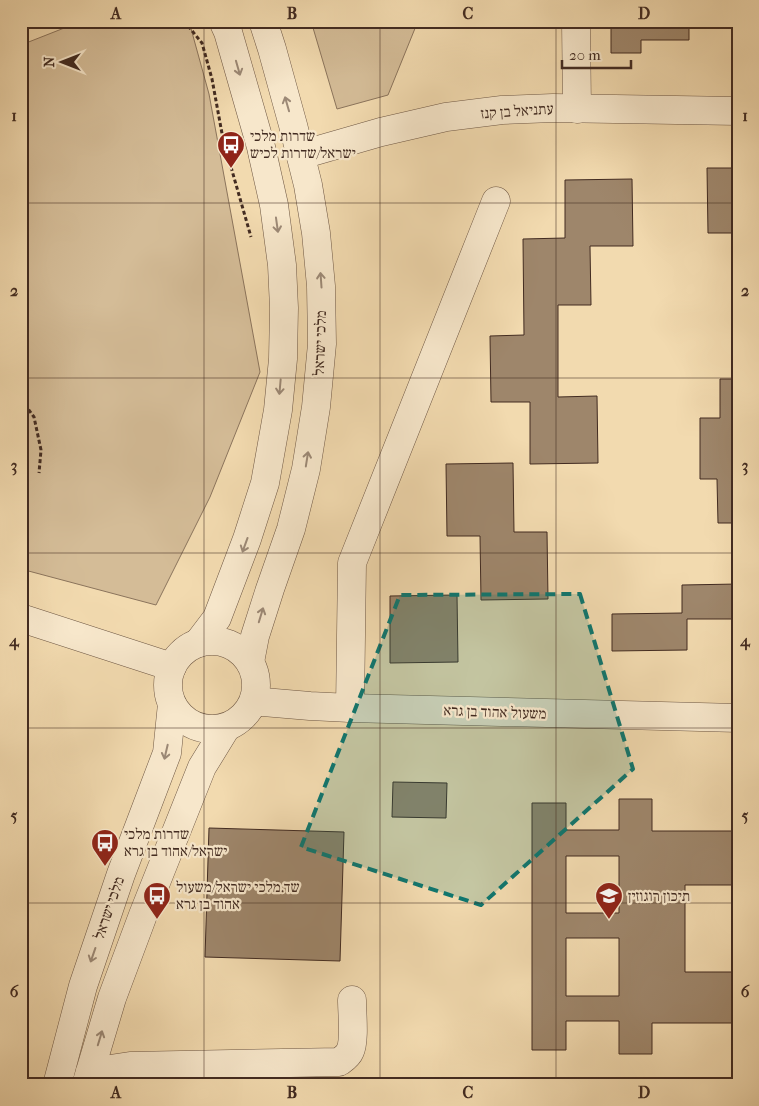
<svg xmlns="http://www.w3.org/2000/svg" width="759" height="1106" font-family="'IM FELL French Canon','Frank Ruhl Libre',serif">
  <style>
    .green { fill: #d4bc97; stroke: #8b745c }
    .building { fill: #9e866b; stroke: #422b21; fill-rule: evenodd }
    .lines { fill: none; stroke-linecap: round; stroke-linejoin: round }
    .minor-casing { stroke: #6e5744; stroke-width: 29 }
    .path { stroke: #422b21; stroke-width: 3; stroke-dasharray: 4 2.5; stroke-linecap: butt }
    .minor { stroke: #f7e7cb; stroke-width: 28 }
    .oneway { stroke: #9c8976 }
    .marked { fill: #0f766e; fill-opacity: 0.2; stroke: #0f766e; stroke-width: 4; stroke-dasharray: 10 6; stroke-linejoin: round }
    .grid { fill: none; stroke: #422b21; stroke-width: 1; stroke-opacity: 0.55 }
    .labels { text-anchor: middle; stroke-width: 4.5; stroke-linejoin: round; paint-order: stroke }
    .street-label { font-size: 15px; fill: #422b21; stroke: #f7e7cb }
    .poi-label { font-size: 15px; fill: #422b21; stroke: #f7e7cb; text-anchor: start }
    .neatline { fill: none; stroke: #422b21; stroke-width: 2 }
    .grid-label { font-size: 16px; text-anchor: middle; font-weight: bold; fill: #422b21 }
  </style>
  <rect width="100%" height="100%" fill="#f2daaf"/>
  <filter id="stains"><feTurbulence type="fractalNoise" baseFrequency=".004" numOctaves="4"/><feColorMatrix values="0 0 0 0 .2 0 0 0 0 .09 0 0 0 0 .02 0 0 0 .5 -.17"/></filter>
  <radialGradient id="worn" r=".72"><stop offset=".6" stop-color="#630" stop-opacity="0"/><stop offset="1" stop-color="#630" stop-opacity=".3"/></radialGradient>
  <!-- green -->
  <g class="green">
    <path d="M82,21H184L190,25L209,94L260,372L210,497L156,605L21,569V45Z"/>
    <path d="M311,21H418L388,95L337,109Z"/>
  </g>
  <!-- building -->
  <g class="building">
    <path d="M611,21H689V40H641V53H611Z"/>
    <path d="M707,168H738V233H708Z"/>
    <path d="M632,179L633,246H590L591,305H558V397L597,396L598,463L530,464V402H491L490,336L524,335L523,239L565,238V180Z"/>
    <path d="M720,379H738V523H718L717,479H700V418H720Z"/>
    <path d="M513,463L514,532H547L548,599L481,600L480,536H447L446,464Z"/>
    <path d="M738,584V619H687V650L612,651V614L682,613V585Z"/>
    <path d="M457,595L458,662L390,663V596Z"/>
    <path d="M393,782L447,783L446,818L392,817Z"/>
    <path d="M619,799H652V831H738V885H685V972H738V1023H652V1054H619V1021H566V1050H532V803H566V830H619ZM566,856H619V913H566ZM566,938H619V996H566Z"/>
    <path d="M209,828L344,832L340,961L205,957Z"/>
  </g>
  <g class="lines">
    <defs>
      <g id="minor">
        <path d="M576,21L577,109"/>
        <path d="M301,155L381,132L446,117L502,110L553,108L738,111"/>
        <path d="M21,618L172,667"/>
        <circle cx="212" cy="685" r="44"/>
        <path d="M198,643L217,618L247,539L265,483L278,410L283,359L284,308L282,265L274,205L261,147L228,32L223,21"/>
        <path d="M250,662L255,636L270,589L291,529L306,469L316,407L322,344L321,286L316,233L308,185L293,125L272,49L263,21"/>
        <path d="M254,700L263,702L310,706L350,708L738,718"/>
        <path d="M350,708L352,563L496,201"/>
        <path d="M90,1072L130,1066L339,1062C343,1059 348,1056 350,1051C355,1041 352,1012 352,1000"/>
        <path d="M57,1085L83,986L121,874L167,753L172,704"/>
        <path d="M86,1085L112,998L143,915L202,767L226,728"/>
      </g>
    </defs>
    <!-- minor casing -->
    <use href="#minor" class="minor-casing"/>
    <!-- path -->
    <g class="path">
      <path d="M184,21L202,43L212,79L223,139L251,237"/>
      <path d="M21,399L34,417L41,450L39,473"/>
    </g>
    <!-- minor -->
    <use href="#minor" class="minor"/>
  </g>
  <!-- one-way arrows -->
  <defs><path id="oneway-shaft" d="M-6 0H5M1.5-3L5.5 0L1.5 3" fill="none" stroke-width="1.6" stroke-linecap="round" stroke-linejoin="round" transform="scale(1.25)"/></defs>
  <g class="oneway">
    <use href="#oneway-shaft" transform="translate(238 68) rotate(74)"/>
    <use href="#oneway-shaft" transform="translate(287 104) rotate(-106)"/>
    <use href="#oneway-shaft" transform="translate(277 225) rotate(82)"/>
    <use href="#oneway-shaft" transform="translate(321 280) rotate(-94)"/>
    <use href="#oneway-shaft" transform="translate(280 387) rotate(95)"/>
    <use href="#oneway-shaft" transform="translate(307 459) rotate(-81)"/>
    <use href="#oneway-shaft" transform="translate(245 545) rotate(110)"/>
    <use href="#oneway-shaft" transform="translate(261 615) rotate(-73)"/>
    <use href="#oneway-shaft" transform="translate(166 752) rotate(103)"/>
    <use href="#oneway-shaft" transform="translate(93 955) rotate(109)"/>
    <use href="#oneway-shaft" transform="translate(100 1038) rotate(-73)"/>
  </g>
  <!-- marked area -->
  <path class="marked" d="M580,594L633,769L481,905L301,847L400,595Z"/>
  <!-- grid -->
  <path class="grid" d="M204,21V1085M380,21V1085M556,21V1085M21,203H738M21,378H738M21,553H738M21,728H738M21,903H738"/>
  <!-- icons -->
  <defs>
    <symbol id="bus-pin" viewBox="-11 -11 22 30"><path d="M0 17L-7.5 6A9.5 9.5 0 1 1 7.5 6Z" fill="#8f2418" stroke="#f7e7cb"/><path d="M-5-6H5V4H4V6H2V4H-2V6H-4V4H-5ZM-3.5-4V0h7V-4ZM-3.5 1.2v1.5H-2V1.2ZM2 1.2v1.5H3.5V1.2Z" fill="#fff"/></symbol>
    <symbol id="school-pin" viewBox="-11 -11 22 30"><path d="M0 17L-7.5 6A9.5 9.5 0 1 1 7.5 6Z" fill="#8f2418" stroke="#f7e7cb"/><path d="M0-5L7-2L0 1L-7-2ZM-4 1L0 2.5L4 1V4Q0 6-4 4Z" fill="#fff"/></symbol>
  </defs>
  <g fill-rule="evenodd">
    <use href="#bus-pin" x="215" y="129" width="32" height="43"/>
    <use href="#bus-pin" x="89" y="827" width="32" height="43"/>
    <use href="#bus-pin" x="141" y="880" width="32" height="43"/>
    <use href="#school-pin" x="593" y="880" width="32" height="43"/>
  </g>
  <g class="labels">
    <!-- street labels -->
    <g class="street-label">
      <text transform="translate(517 111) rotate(-4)" y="5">עתניאל בן קנז</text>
      <text transform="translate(320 343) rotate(-88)" y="5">מלכי ישראל</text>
      <text transform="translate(495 712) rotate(2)" y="5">משעול אהוד בן גרא</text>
      <text transform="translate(109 908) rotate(-71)" y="5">מלכי ישראל</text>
    </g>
    <!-- poi labels -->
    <g class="poi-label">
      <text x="250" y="141">שדרות מלכי<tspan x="250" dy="17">ישראל/שדרות לכיש</tspan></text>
      <text x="124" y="839">שדרות מלכי<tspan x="124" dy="17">ישראל/אהוד בן גרא</tspan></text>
      <text x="176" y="892">שד.מלכי ישראל/משעול<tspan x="176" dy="17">אהוד בן גרא</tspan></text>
      <text x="628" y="901">תיכון רוגוזין</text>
    </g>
  </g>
  <!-- margin -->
  <rect width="759" height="1106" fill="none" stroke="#f2daaf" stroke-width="55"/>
  <!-- north arrow -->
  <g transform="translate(62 62) rotate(270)" stroke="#f7e7cb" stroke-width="4" paint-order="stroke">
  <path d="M0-4L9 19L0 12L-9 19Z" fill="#422b21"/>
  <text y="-8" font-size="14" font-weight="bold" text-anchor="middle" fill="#422b21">N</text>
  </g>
  <!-- scale -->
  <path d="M562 60v8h69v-8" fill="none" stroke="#422b21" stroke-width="2.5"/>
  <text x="569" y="60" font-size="15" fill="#422b21" stroke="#f7e7cb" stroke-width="4" paint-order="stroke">20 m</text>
  <rect x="28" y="28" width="704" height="1050" class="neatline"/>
  <g class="grid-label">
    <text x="116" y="19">A</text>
    <text x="292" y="19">B</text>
    <text x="468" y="19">C</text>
    <text x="644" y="19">D</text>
    <text x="14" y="121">1</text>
    <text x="745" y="121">1</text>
    <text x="14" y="296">2</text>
    <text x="745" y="296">2</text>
    <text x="14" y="471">3</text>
    <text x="745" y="471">3</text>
    <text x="14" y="646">4</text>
    <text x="745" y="646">4</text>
    <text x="14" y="821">5</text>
    <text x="745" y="821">5</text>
    <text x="14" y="997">6</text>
    <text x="745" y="997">6</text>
    <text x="116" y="1098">A</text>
    <text x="292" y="1098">B</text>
    <text x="468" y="1098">C</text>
    <text x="644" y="1098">D</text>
  </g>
  <rect width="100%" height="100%" filter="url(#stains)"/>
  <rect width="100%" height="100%" fill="url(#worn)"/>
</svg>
